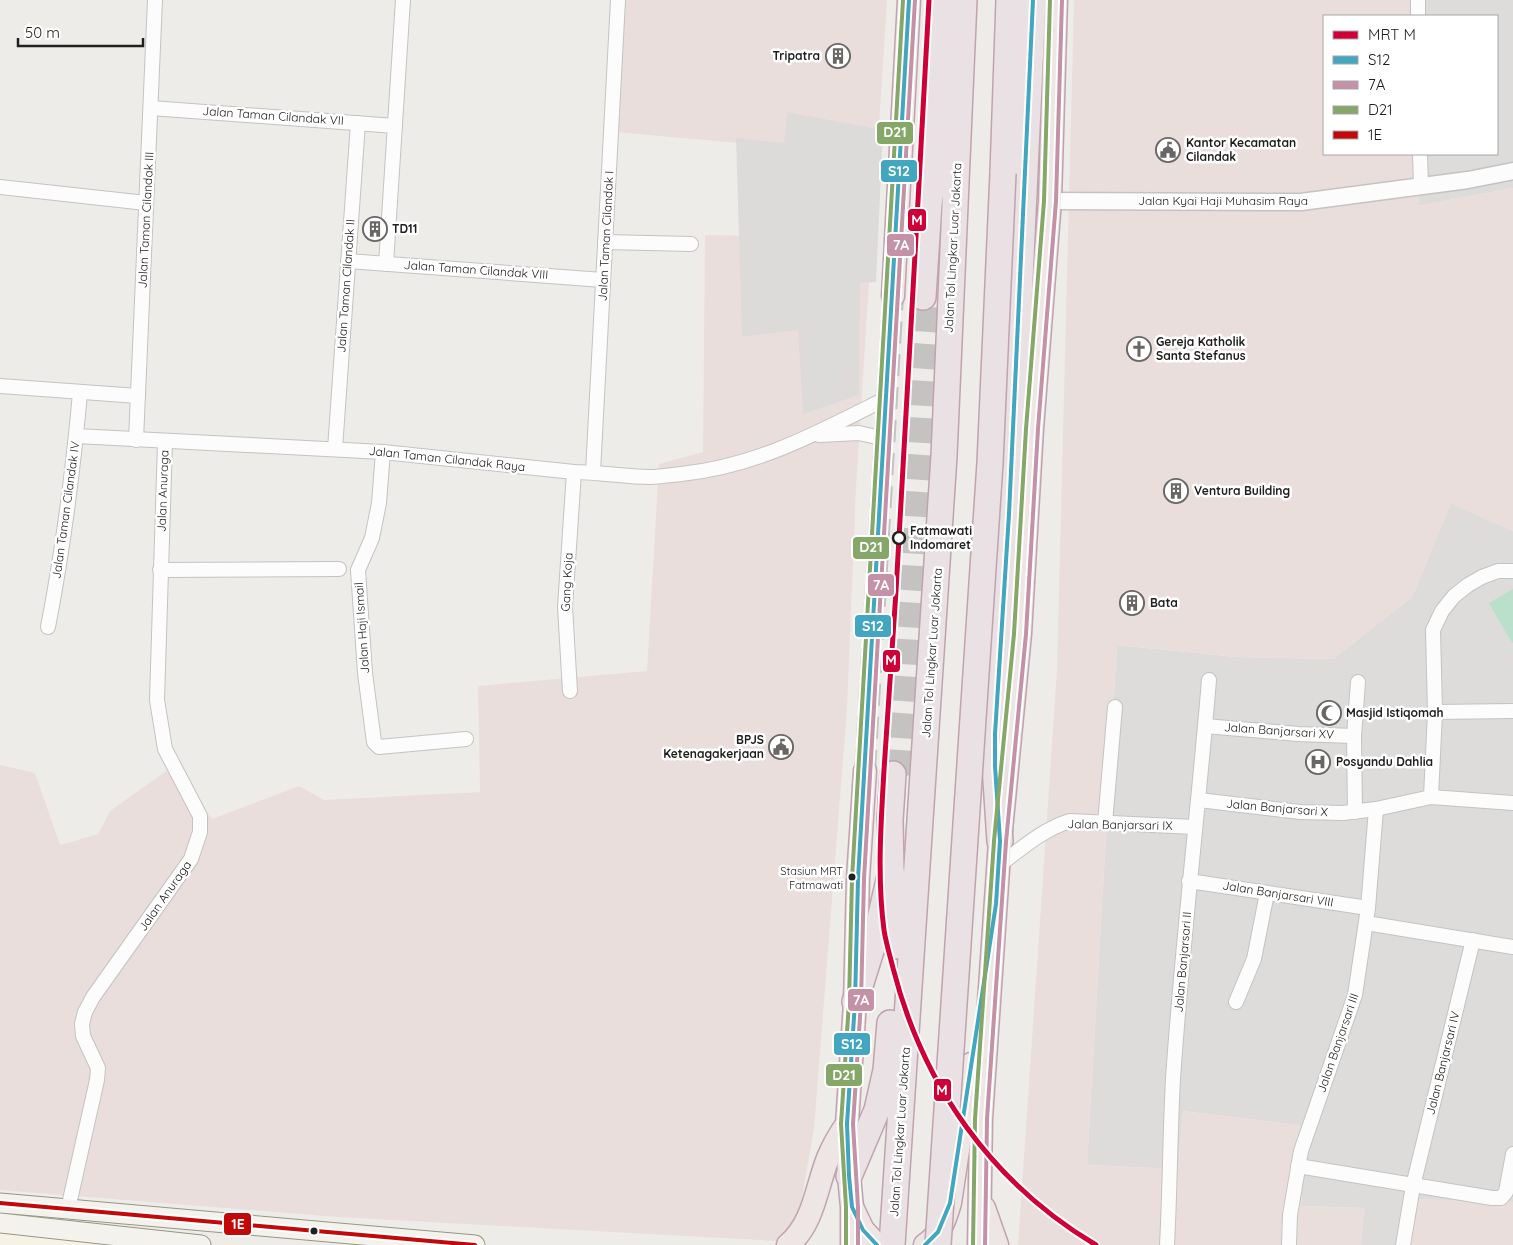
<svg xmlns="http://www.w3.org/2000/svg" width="1513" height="1245" font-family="Quicksand,sans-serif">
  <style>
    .residential { fill: #dddcda }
    .commercial { fill: #eadedd }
    .education { fill: #f6f3e6 }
    .pitch { fill: #badfcb }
    .parking { fill: #dcdbda }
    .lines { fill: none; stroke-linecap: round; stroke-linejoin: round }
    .trunk-tunnel { stroke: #c5c3c1; stroke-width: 22; stroke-dasharray: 22 11; stroke-linecap: butt }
    .motorway-tunnel { stroke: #c5c3c1; stroke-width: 25; stroke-dasharray: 25 12; stroke-linecap: butt }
    .minor-casing { stroke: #c4c3c1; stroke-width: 16 }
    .tertiary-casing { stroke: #c4c3c1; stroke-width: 19 }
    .secondary-casing { stroke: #979683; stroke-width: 21 }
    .trunk-casing { stroke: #c0a3ae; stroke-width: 25 }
    .motorway-casing { stroke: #c0a3ae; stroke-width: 28 }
    .minor { stroke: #fcfcfc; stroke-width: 14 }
    .tertiary { stroke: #fcfcfc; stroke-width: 16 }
    .secondary { stroke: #f3f2ec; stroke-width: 19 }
    .trunk { stroke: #ede6e4; stroke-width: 22 }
    .motorway { stroke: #e9e1e3; stroke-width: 25 }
    .motorway-bridge-casing { stroke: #c0a3ae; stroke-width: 28; stroke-linecap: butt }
    .motorway-bridge { stroke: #e9e1e3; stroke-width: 25 }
    .bus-1-casing { stroke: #fff; stroke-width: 8 }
    .bus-2-casing { stroke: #fff; stroke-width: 8 }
    .bus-3-casing { stroke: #fff; stroke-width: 8 }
    .bus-4-casing { stroke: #fff; stroke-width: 8 }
    .bus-1 { stroke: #42a6c1; stroke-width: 4 }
    .bus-2 { stroke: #c491a6; stroke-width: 4 }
    .bus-3 { stroke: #85a868; stroke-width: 4 }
    .bus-4 { stroke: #c20809; stroke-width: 4 }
    .metro-1-casing { stroke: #fff; stroke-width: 9 }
    .metro-1 { stroke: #ce0037; stroke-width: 5 }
    .stop-dot { fill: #fff; stroke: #202020; stroke-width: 2.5 }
    .bus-dot { fill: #202020; stroke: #fff; stroke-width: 2 }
    .labels { text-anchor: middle; stroke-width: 5; stroke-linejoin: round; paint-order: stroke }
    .bus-label { font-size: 11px; fill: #202020; stroke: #fff; text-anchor: end }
    .poi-label { font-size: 12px; font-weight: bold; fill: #202020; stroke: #fff; text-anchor: start }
    .street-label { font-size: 12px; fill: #202020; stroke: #fff }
    .stop-label { font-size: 12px; font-weight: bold; fill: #202020; stroke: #fff; text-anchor: start }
    .line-badge { stroke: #fff; stroke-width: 2 }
    .badge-label { font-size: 14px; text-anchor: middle; font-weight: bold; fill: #fff }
  </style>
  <rect width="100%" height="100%" fill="#eeece9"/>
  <!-- residential -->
  <g class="residential">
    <path d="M1416,0H1513V188L1418,206V154H1497V16H1416Z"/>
    <path d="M1451,503L1513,531V1202L1412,1199L1408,1245H1361L1364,1208L1301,1206L1307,1126L1183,1111L1178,1169L1087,1165L1117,645L1237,657L1333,659L1412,597Z"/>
  </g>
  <!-- commercial -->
  <g class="commercial">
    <path d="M624,0H887L856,488L847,709L814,1129L794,1242L338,1217L0,1190V765L35,773L60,845L98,834L110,811L172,767L212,819L299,786L324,800L480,792L478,686L647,671L659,464L703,452L705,235L753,236L749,144L615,132Z"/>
    <path d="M1074,0H1416V16H1324V154H1418L1419,206L1513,188V531L1451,503L1412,597L1333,659L1237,657L1117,645L1087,1165L1178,1169L1183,1111L1307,1126L1301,1206L1364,1208L1361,1245H1018L1057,670Z"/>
    <path d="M1412,1199L1513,1202V1245H1408Z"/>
  </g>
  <!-- education -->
  <path class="education" d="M0,1231L118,1245H0Z"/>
  <!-- pitch -->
  <path class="pitch" d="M1513,589V642L1512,643L1489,603Z"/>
  <!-- parking -->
  <path class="parking" d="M787,112L883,130L876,282L860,283L859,395L803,414L798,330L742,337L736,138L784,143Z"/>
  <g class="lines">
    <!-- trunk-tunnel -->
    <path class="trunk-tunnel" d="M865,771L893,296"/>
    <!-- motorway-tunnel -->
    <path class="motorway-tunnel" d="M898,775L929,298"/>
    <defs>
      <g id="minor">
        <path d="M1418,0V16"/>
        <path d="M151,108L395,126"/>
        <path d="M1420,154L1421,186"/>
        <path d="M0,187L146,203"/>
        <path d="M605,242L691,244"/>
        <path d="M348,261L603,280"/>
        <path d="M386,264L403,0"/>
        <path d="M0,386L138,396"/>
        <path d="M819,435L859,433L885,439"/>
        <path d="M76,436L383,452L574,472C600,472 625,477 650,477C660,477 671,475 681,474C758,466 819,432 887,398"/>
        <path d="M136,440L155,0"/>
        <path d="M335,449L358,123"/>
        <path d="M383,452L379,503L372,538L358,570L365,673L374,742L379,747L466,739"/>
        <path d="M593,472L618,0"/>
        <path d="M160,570L339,569"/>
        <path d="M48,627C63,550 73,471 80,393"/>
        <path d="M570,691L565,607L574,472"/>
        <path d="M1435,712L1513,711"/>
        <path d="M1205,726L1298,734L1354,736"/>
        <path d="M1431,797L1435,712L1433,630L1442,611L1454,596L1468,585L1482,577L1498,571H1513"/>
        <path d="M1199,800L1300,812L1343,813L1376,809L1431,797L1513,803"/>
        <path d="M1355,812L1354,736L1358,682"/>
        <path d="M1105,823L1115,707"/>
        <path d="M998,866C1021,849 1043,829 1070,821L1195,827"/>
        <path d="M1189,881L1368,908"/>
        <path d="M1366,923L1513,947"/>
        <path d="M1236,1002L1254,959L1267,893"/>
        <path d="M1298,1166L1492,1198H1501L1506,1192L1513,1154"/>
        <path d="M68,1209L97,1080L98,1068L83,1036L82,1024L85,1012L93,997L191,859L200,832V816L165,749L157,700L165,442"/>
        <path d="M1167,1245C1170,1190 1170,1134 1173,1079C1182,945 1198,813 1209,680"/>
        <path d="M1289,1245L1290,1215L1301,1151L1355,995L1368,908L1376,809"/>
        <path d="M1403,1245L1413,1186L1473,940"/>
      </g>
      <path id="tertiary" d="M1050,201L1301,202L1468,180L1513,171"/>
      <g id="secondary">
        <path d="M0,1203L475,1245"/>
        <path d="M0,1223L201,1245"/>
      </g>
      <g id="trunk">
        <path d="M893,296L909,0"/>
        <path d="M984,1208L997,1245"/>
        <path d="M853,1209L863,1230L877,1245"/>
        <path d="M788,1245C814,1223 816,1188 828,1158C833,1146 839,1135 847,1124"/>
        <path d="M852,1245V1207L849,1176L847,1124L855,1002L858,879L865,771"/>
        <path d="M925,1245C940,1235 945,1220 950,1203L971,1064"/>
        <path d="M979,1245L981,1119L1000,841L1020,634L1032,429L1050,201L1056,0"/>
      </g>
      <g id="motorway">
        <path d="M1003,173L1009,0"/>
        <path d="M923,297L929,204L932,186L943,0"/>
        <path d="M1000,841L995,766V734L1009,514L1033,0"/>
        <path d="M891,871C897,896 897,920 895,946"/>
        <path d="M855,1002L878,928L891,871L890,820L893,774"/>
        <path d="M849,1176L877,1110L886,1070L890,1023"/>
        <path d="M892,1245L944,456L964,0"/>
      </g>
    </defs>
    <!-- minor casing -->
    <use href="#minor" class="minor-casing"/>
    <!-- tertiary casing -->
    <use href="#tertiary" class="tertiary-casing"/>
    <!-- secondary casing -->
    <use href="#secondary" class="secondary-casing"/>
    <!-- trunk casing -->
    <use href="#trunk" class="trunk-casing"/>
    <!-- motorway casing -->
    <use href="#motorway" class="motorway-casing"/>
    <!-- minor -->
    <use href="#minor" class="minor"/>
    <!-- tertiary -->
    <use href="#tertiary" class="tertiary"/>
    <!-- secondary -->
    <use href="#secondary" class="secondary"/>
    <!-- trunk -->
    <use href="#trunk" class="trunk"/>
    <!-- motorway -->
    <use href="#motorway" class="motorway"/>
    <defs>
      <path id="motorway-bridge" d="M938,1245L990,463L1003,173"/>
    </defs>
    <!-- motorway-bridge casing -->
    <use href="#motorway-bridge" class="motorway-bridge-casing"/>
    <!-- motorway-bridge -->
    <use href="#motorway-bridge" class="motorway-bridge"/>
    <defs>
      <g id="bus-1">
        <path d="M877,1245L863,1230L852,1207L849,1176L847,1124L855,1002L858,879L909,0"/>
        <path d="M925,1245L938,1232L950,1203L996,904L1000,841L995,766V734L1009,514L1033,0"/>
      </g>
      <g id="bus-2">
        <path d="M858,1245V1207L853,1124L861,1002L864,879L915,0"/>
        <path d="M985,1245L987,1119L1006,842L1026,634L1038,429L1056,201L1062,0"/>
      </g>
      <g id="bus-3">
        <path d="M846,1245V1207L841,1124L849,1002L852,879L903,0"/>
        <path d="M973,1245L975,1119L994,841L1014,634L1026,429L1044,201L1050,0"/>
      </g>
      <path id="bus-4" d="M0,1203L475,1245"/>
    </defs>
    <!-- bus-1 casing -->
    <use href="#bus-1" class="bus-1-casing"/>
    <!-- bus-2 casing -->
    <use href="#bus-2" class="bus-2-casing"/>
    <!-- bus-3 casing -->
    <use href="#bus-3" class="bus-3-casing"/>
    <!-- bus-4 casing -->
    <use href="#bus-4" class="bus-4-casing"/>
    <!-- bus-1 -->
    <use href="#bus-1" class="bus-1"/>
    <!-- bus-2 -->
    <use href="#bus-2" class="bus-2"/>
    <!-- bus-3 -->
    <use href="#bus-3" class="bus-3"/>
    <!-- bus-4 -->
    <use href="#bus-4" class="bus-4"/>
    <defs>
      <path id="metro-1" d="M929,0C918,197 908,394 896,591C892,651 888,711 884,770C881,823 877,877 884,930C886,943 890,956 893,968C923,1086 992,1183 1096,1245"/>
    </defs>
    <!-- metro-1 casing -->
    <use href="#metro-1" class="metro-1-casing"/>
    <!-- metro-1 -->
    <use href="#metro-1" class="metro-1"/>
  </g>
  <!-- icons -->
  <defs>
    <symbol id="building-ring" viewBox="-11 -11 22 22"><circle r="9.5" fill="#fff" stroke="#686766" stroke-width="1.5"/><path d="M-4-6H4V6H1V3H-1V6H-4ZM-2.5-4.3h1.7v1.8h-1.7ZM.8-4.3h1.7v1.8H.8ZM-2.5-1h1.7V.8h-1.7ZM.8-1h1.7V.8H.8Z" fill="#686766"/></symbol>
    <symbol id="civic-ring" viewBox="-11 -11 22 22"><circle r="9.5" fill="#fff" stroke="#686766" stroke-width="1.5"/><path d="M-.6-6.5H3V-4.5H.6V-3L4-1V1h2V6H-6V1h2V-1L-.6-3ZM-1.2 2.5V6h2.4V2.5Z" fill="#686766"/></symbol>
    <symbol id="church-ring" viewBox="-11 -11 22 22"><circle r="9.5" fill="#fff" stroke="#686766" stroke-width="1.5"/><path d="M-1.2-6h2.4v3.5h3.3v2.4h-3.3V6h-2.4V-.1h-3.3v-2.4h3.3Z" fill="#686766"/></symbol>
    <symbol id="mosque-ring" viewBox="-11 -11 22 22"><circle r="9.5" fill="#fff" stroke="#686766" stroke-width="1.5"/><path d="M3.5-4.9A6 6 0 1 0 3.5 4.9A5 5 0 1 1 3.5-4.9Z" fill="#686766"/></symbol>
    <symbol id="hospital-ring" viewBox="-11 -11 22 22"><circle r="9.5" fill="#fff" stroke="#686766" stroke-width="1.5"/><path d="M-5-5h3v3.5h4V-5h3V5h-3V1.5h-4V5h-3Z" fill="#686766"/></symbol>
  </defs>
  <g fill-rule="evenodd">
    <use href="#building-ring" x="824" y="42" width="28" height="28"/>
    <use href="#civic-ring" x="1154" y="136" width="28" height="28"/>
    <use href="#building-ring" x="361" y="215" width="28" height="28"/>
    <use href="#church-ring" x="1125" y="335" width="28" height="28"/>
    <use href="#building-ring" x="1162" y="477" width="28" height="28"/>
    <use href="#building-ring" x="1118" y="589" width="28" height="28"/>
    <use href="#mosque-ring" x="1315" y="699" width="28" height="28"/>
    <use href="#civic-ring" x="767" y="733" width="28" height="28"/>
    <use href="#hospital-ring" x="1304" y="748" width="28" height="28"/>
  </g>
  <!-- markers -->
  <circle class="stop-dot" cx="899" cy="538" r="6"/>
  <g class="bus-dot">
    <circle cx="852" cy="877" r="4.5"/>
    <circle cx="314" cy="1231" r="4.5"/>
  </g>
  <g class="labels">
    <!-- bus labels -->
    <g class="bus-label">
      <text x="843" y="875">Stasiun MRT<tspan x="843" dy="14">Fatmawati</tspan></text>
    </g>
    <!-- poi labels -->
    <g class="poi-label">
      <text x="820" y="60" text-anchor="end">Tripatra</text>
      <text x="1186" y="147">Kantor Kecamatan<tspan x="1186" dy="14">Cilandak</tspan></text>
      <text x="392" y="233">TD11</text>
      <text x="1156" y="346">Gereja Katholik<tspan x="1156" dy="14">Santa Stefanus</tspan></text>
      <text x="1194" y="495">Ventura Building</text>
      <text x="1150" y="607">Bata</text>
      <text x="1346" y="717">Masjid Istiqomah</text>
      <text x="764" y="744" text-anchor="end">BPJS<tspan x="764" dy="14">Ketenagakerjaan</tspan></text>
      <text x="1336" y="766">Posyandu Dahlia</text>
    </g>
    <!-- street labels -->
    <g class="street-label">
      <text transform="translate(273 116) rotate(4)" y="4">Jalan Taman Cilandak VII</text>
      <text x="1223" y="205">Jalan Kyai Haji Muhasim Raya</text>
      <text transform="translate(146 220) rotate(-87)" y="4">Jalan Taman Cilandak III</text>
      <text transform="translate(606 236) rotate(-87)" y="4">Jalan Taman Cilandak I</text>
      <text transform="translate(953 248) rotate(-87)" y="4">Jalan Tol Lingkar Luar Jakarta</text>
      <text transform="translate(476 270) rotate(4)" y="4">Jalan Taman Cilandak VIII</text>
      <text transform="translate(346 286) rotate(-86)" y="4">Jalan Taman Cilandak II</text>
      <text transform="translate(447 459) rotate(6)" y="4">Jalan Taman Cilandak Raya</text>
      <text transform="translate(163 491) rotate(-88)" y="4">Jalan Anuraga</text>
      <text transform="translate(66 510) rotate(-82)" y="4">Jalan Taman Cilandak IV</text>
      <text transform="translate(567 582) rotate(-87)" y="4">Gang Koja</text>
      <text transform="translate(362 628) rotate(-94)" y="4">Jalan Haji Ismail</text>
      <text transform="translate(932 653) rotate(-86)" y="4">Jalan Tol Lingkar Luar Jakarta</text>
      <text transform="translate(1279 731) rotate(4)" y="4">Jalan Banjarsari XV</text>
      <text transform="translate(1277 808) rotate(5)" y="4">Jalan Banjarsari X</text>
      <text transform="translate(1120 825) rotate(1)" y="4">Jalan Banjarsari IX</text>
      <text transform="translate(1278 894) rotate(9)" y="4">Jalan Banjarsari VIII</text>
      <text transform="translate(165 896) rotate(-55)" y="4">Jalan Anuraga</text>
      <text transform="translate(1183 962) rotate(-85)" y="4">Jalan Banjarsari II</text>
      <text transform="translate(1338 1043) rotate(-71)" y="4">Jalan Banjarsari III</text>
      <text transform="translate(1443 1063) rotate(-76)" y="4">Jalan Banjarsari IV</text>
      <text transform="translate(900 1132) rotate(-86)" y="4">Jalan Tol Lingkar Luar Jakarta</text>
    </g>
    <!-- stop labels -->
    <g class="stop-label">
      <text x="910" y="535">Fatmawati<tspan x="910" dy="14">Indomaret</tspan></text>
    </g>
  </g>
  <g class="line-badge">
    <rect x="876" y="121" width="38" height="24" rx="5" fill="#85a868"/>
    <rect x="880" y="159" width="38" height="24" rx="5" fill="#42a6c1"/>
    <rect x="907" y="208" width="20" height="24" rx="5" fill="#ce0037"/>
    <rect x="886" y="233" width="29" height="24" rx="5" fill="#c491a6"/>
    <rect x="852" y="536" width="38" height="24" rx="5" fill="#85a868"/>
    <rect x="867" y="573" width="28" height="24" rx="5" fill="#c491a6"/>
    <rect x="854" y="614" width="38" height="24" rx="5" fill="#42a6c1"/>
    <rect x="882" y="649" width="19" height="24" rx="5" fill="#ce0037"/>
    <rect x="847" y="988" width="28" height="24" rx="5" fill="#c491a6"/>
    <rect x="833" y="1032" width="38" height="24" rx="5" fill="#42a6c1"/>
    <rect x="825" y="1063" width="38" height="24" rx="5" fill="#85a868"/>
    <rect x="933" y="1078" width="19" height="24" rx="5" fill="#ce0037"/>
    <rect x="223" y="1212" width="29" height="24" rx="5" fill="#c20809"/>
  </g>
  <g class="badge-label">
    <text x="895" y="137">D21</text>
    <text x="899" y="176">S12</text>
    <text x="917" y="225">M</text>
    <text x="901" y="250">7A</text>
    <text x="871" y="552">D21</text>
    <text x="881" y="590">7A</text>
    <text x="873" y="631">S12</text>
    <text x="891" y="665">M</text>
    <text x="861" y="1005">7A</text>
    <text x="852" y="1049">S12</text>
    <text x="844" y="1080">D21</text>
    <text x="942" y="1095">M</text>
    <text x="238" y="1229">1E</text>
  </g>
  <!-- legend -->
  <rect x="1323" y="15" width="175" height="140" fill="#ffffff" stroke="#a6a6a6"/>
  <rect x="1333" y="31" width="25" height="8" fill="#ce0037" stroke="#a6a6a6"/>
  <text x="1368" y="40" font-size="15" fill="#202020">MRT M</text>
  <rect x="1333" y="56" width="25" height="8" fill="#42a6c1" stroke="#a6a6a6"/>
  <text x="1368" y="65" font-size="15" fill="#202020">S12</text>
  <rect x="1333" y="81" width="25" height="8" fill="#c491a6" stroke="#a6a6a6"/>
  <text x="1368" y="90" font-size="15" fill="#202020">7A</text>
  <rect x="1333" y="106" width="25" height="8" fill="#85a868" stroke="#a6a6a6"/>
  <text x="1368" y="115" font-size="15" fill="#202020">D21</text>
  <rect x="1333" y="131" width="25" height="8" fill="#c20809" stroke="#a6a6a6"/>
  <text x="1368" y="140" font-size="15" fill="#202020">1E</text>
  <!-- scale -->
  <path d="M18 38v8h125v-8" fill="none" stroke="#202020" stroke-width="2.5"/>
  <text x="25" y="38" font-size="15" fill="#202020" stroke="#ffffff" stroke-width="4" paint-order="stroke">50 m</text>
</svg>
